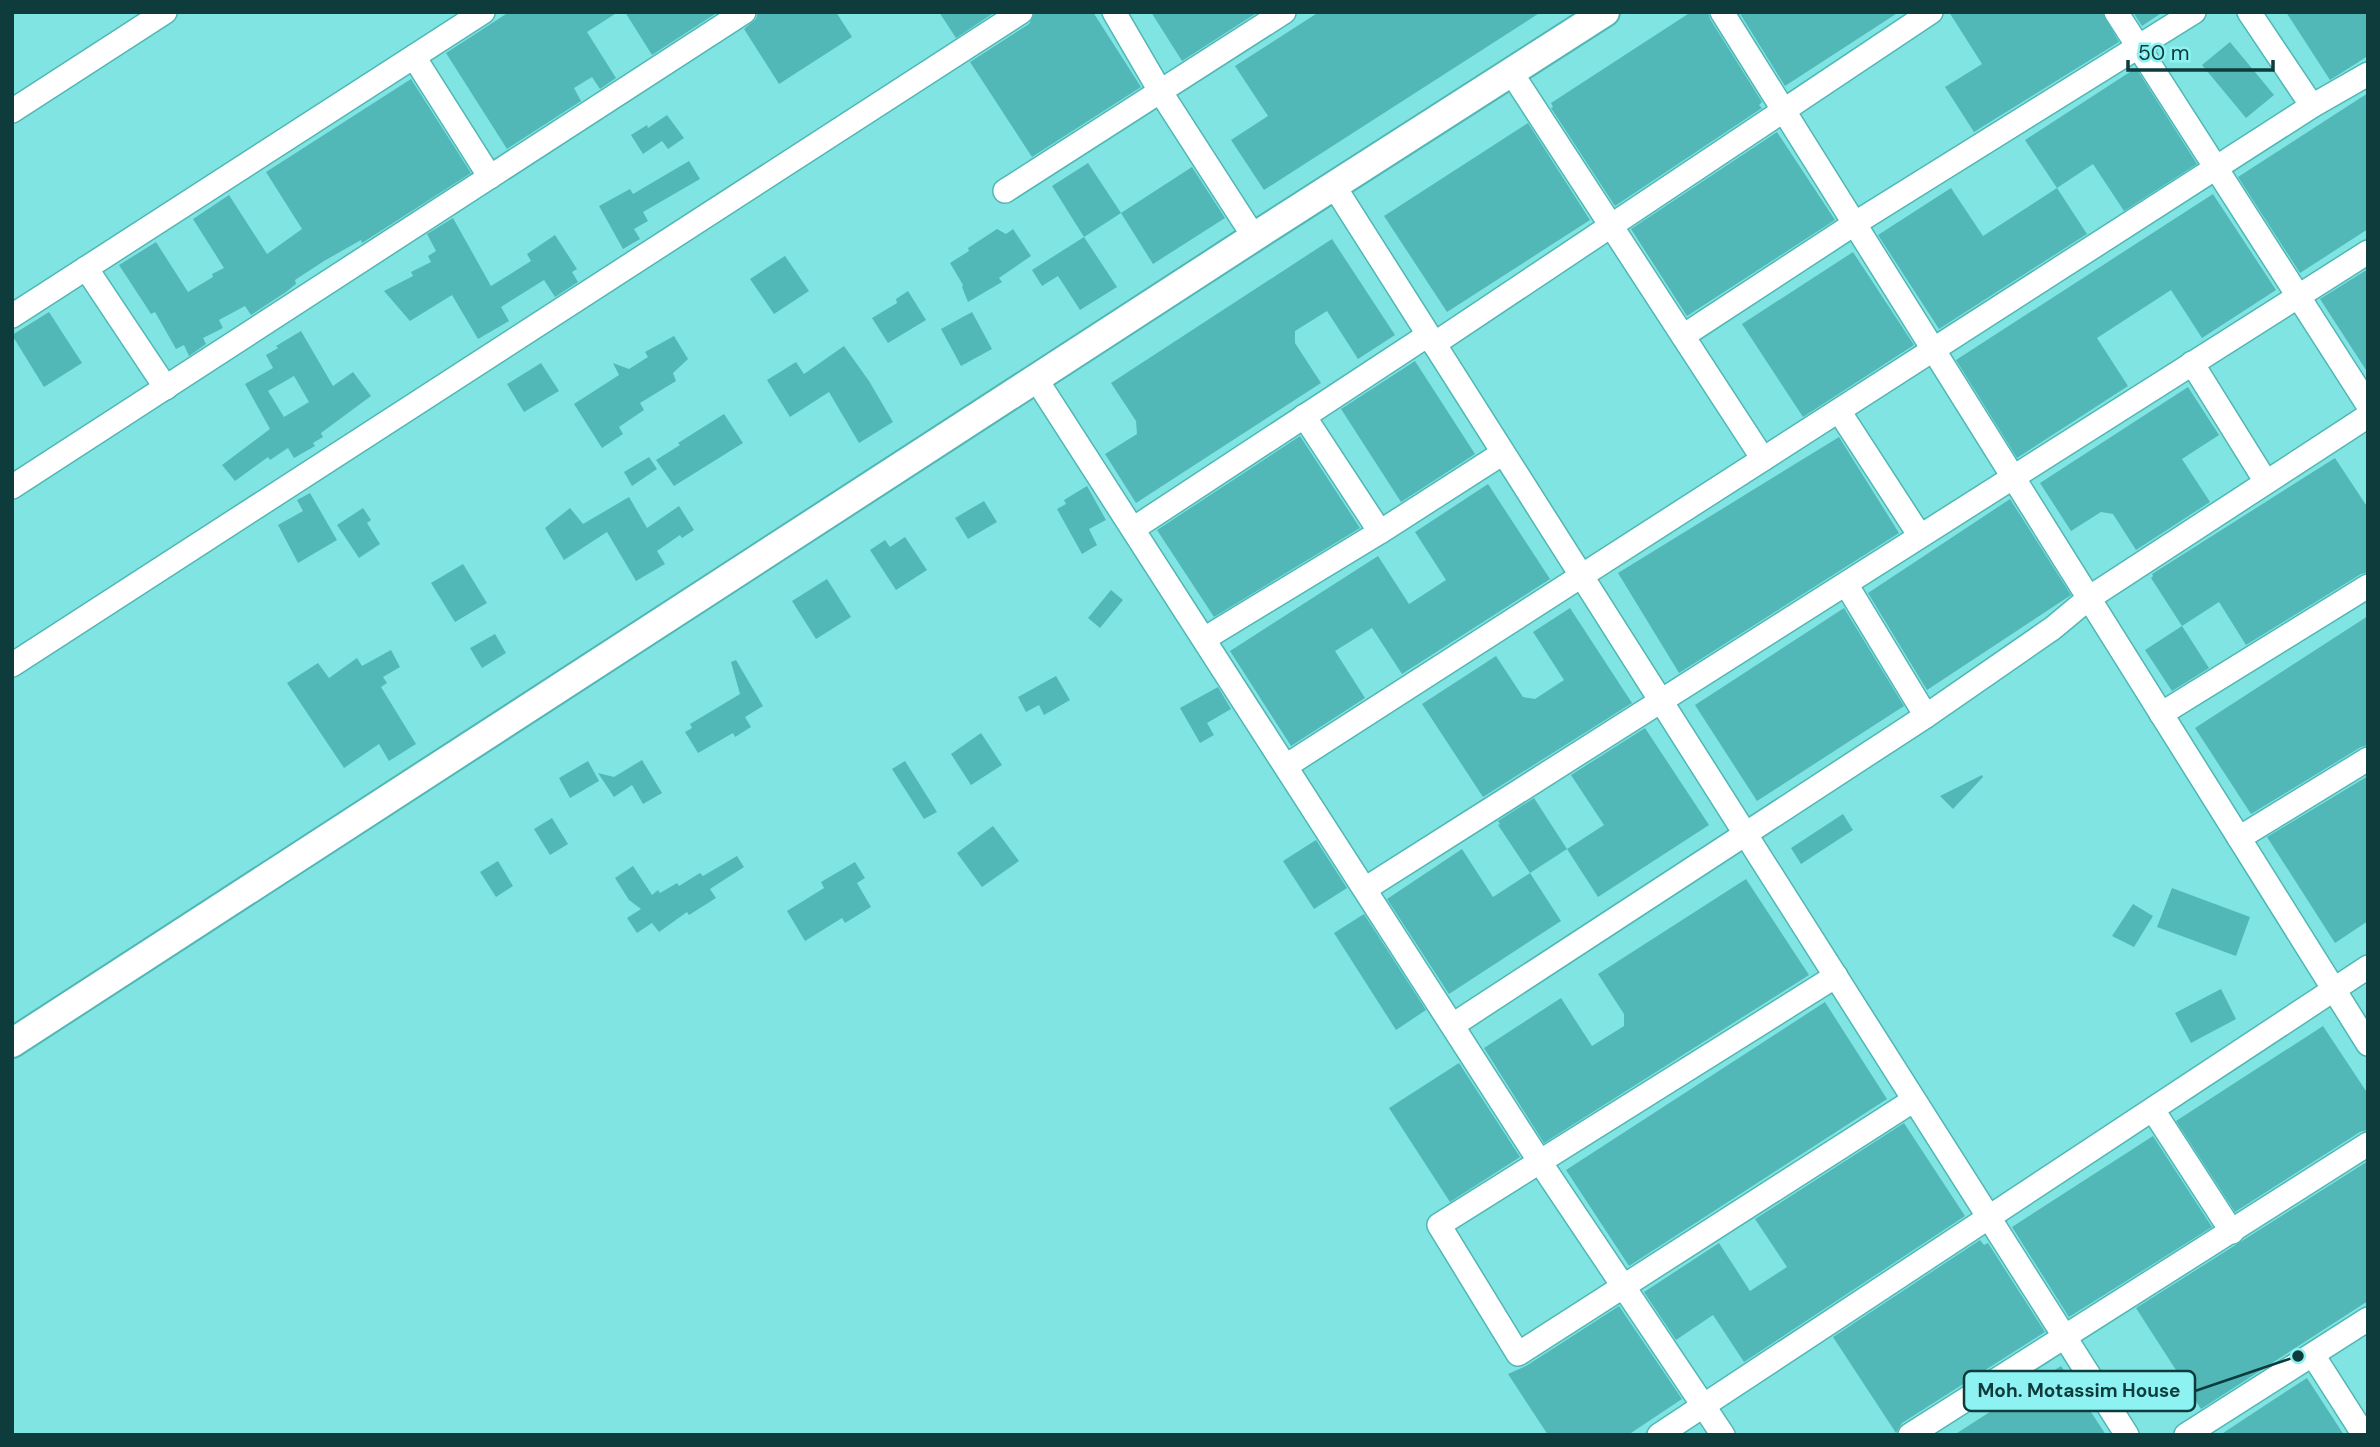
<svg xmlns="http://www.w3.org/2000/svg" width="2380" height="1447" font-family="'DM Sans',sans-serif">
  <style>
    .building { fill: #52b8b7; fill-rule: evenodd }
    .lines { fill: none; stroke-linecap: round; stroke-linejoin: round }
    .minor-casing { stroke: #50b7b6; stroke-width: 26 }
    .tertiary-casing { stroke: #50b7b6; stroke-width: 32 }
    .minor { stroke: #fff; stroke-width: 23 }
    .tertiary { stroke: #fff; stroke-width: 28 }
    .leader { fill: none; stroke: #0e3b3b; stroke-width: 2.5 }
    .callout-dot { fill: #0e3b3b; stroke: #8df2f1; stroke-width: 2.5 }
    .callout { fill: #8df2f1; stroke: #0e3b3b; stroke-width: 2.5 }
    .callout-label { font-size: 19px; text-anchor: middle; font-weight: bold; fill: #0e3b3b }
  </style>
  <rect width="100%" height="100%" fill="#80e4e3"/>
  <!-- building -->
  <g class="building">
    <path d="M509,12H618L587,32L616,78L600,89L592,77L574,88L581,101L507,149L446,53Z"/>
    <path d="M625,12H718L652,55Z"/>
    <path d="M758,12H836L852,37L779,84L744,29L756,19Z"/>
    <path d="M939,12H995L956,38Z"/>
    <path d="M1035,12H1093L1141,87L1032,157L970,62L1029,24Z"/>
    <path d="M1151,12H1258L1182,61Z"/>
    <path d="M1319,12H1541L1264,190L1231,140L1268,116L1235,66Z"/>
    <path d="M1691,12H1708L1710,19L1762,102L1759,105L1762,108L1615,206L1551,108L1553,107L1551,103Z"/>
    <path d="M1739,12H1899L1785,86Z"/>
    <path d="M1949,12H2102L2119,42L1974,132L1945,87L1982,64Z"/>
    <path d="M2133,12H2163L2142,26Z"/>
    <path d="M2286,12H2368V56L2330,80Z"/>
    <path d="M2230,42L2274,95L2246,118L2202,65Z"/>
    <path d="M2136,68L2197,164L2124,211L2093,164L2057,188L2025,140Z"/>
    <path d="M411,79L471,173L362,243L361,240L324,261L295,280L296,284L286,292L251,315L245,306L219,320L223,328L203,338L206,344L189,356L184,345L176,349L155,312L151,314L119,265L156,242L188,292L213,277L212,274L224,268L193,219L229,195L267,254L302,229L266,172Z"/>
    <path d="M2368,93V229L2300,273L2238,177Z"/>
    <path d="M667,115L684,138L668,149L662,141L643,154L631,135L647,125L648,128Z"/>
    <path d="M1528,123L1590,220L1447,312L1384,216Z"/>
    <path d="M1777,132L1835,220L1687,316L1631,229Z"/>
    <path d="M689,161L700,179L643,212L648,221L634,229L640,239L623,249L599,206L630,189L633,194Z"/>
    <path d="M1088,163L1121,213L1084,237L1052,186Z"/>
    <path d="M1192,167L1225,218L1153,264L1121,213Z"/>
    <path d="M1951,188L1983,236L2057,188L2087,234L1939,329L1878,235Z"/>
    <path d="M2213,194L2276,290L2202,338L2171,290L2097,338L2128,386L2017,458L1956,360Z"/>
    <path d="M453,218L491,286L531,261L527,254L555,235L577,269L572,272L578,282L555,297L544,280L501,307L509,321L478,339L452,295L410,321L384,291L413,276L411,272L431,262L428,256L436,251L427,234Z"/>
    <path d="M997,229L1006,234L1013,229L1031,256L999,278L1002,282L968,302L962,287L963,285L950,263L969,251L968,248Z"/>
    <path d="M1084,237L1117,287L1080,310L1058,276L1042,286L1032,270Z"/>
    <path d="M1332,239L1395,335L1358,359L1327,311L1295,331V343L1321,383L1136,503L1105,454L1137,434L1136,421L1111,383Z"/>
    <path d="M1853,252L1914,345L1803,417L1742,324Z"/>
    <path d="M785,256L809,291L774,314L750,279Z"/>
    <path d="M2368,269V373L2320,299Z"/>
    <path d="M908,291L926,320L888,343L872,318L897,303L896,299Z"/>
    <path d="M49,312L82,363L44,387L12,335Z"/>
    <path d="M972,312L992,349L961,366L941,329Z"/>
    <path d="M301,331L333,386L353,372L371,396L321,433L323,437L313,443L315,446L294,458L288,448L270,460L268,457L235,481L222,465L270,429L245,384L273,368L266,355L278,348L276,346ZM294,376L309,402L284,417L268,391Z"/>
    <path d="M674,336L688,359L673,373L676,381L640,403L644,410L619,427L623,434L602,448L574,404L619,375L613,363L629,369L648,357L645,352Z"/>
    <path d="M844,346L869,381L893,422L859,443L829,392L790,417L767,380L796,362L804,374Z"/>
    <path d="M1415,361L1475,454L1401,502L1341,409Z"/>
    <path d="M541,363L559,391L524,412L507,384Z"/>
    <path d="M2188,387L2219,435L2182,459L2210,502L2136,550L2113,514L2101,512L2071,531L2040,483Z"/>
    <path d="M724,414L743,443L674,486L656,460L680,445L678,443Z"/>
    <path d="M1300,436L1360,528L1214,617L1157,530Z"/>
    <path d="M1839,437L1899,533L1679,673L1618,573Z"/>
    <path d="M649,457L657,469L632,486L624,472Z"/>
    <path d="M2335,458L2368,508V572L2361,574L2246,645L2219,602L2182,626L2151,578L2153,576L2152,574Z"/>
    <path d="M1488,484L1550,579L1402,674L1372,628L1335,651L1365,698L1291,746L1230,651L1378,556L1409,604L1446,580L1415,532Z"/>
    <path d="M1087,486L1106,520L1089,529L1097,545L1082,554L1057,509L1066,504L1064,500Z"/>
    <path d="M310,493L337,540L298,563L278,525L303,511L297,500Z"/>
    <path d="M629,497L647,528L679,506L694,530L682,538L680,535L657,551L665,564L636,581L607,532L564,560L545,528L570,508L583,524Z"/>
    <path d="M2010,499L2071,595L1927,690L1868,593Z"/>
    <path d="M984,501L997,522L968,539L955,518Z"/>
    <path d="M363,508L371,520L367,523L380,544L359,558L337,525Z"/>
    <path d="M905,537L927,570L896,590L870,550L885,540L890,547Z"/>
    <path d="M463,564L487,603L455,622L431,583Z"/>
    <path d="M827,579L851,617L816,639L792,601Z"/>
    <path d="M1111,590L1123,600L1100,628L1088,618Z"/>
    <path d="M1570,608L1632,703L1483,797L1422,704L1496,656L1523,697L1535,699L1564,680L1533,632Z"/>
    <path d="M1844,608L1904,706L1757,801L1695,705Z"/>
    <path d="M2368,616V745L2361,747L2251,814L2195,728Z"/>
    <path d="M2182,626L2209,668L2172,691L2145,650Z"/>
    <path d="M495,634L506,653L482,668L470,648Z"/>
    <path d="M391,650L400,667L383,677L387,683L381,687L416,744L389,761L379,744L344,768L287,683L318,663L329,678L357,658L362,666Z"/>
    <path d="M736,660L763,706L745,717L751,727L735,737L733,733L698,753L685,732L692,728L690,724L740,694L731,662Z"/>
    <path d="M1056,676L1070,700L1044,715L1039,705L1026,712L1018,697Z"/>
    <path d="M1218,687L1231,709L1207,723L1214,735L1200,743L1180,708Z"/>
    <path d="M1645,728L1709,825L1598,897L1567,849L1604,825L1571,775Z"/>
    <path d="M981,733L1002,765L971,785L951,754Z"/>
    <path d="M642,760L662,793L643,804L632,785L614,797L598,773L614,777Z"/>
    <path d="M588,761L599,781L570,798L559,778Z"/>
    <path d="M905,761L937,812L924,819L892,769Z"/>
    <path d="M1982,775L1983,777L1953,809L1940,796Z"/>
    <path d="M2368,776V921L2335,943L2267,837Z"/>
    <path d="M1534,798L1567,849L1530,873L1498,825L1500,824L1498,821Z"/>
    <path d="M1843,814L1853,830L1801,864L1791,848Z"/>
    <path d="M552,818L568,844L550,855L534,829Z"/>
    <path d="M993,826L1019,861L982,887L957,853Z"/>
    <path d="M1316,840L1347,888L1314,909L1283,861Z"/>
    <path d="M1462,849L1493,897L1530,873L1561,921L1449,994L1387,899Z"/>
    <path d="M737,856L744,867L710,889L716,898L689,915L687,912L659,932L652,923L637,933L627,918L641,909L629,900L615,878L633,866L652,895L658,890L660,893L677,883L679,886L700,873L703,876Z"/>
    <path d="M498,861L513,886L496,897L480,872Z"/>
    <path d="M855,862L865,878L857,883L871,907L845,923L842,918L805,941L787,911L824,888L821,882Z"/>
    <path d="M1746,879L1809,975L1544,1143L1484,1048L1561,998L1592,1046L1624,1026V1014L1598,974Z"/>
    <path d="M2172,888L2250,917L2236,956L2157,927Z"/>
    <path d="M2133,904L2153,916L2134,947L2112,936Z"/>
    <path d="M1364,914L1426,1010L1396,1030L1334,933Z"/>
    <path d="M2221,989L2236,1019L2191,1043L2175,1013Z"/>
    <path d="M1825,1002L1887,1099L1629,1266L1566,1170Z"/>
    <path d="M2323,1026L2368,1094V1130L2360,1132L2235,1212L2176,1121Z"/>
    <path d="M1459,1063L1520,1157L1450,1202L1389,1108Z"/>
    <path d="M1904,1123L1965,1216L1744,1362L1713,1315L1676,1340L1644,1292L1719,1243L1750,1291L1787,1267L1755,1219Z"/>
    <path d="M2153,1136L2212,1227L2069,1317L2012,1227Z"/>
    <path d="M2368,1161V1301L2201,1409L2136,1308Z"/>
    <path d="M1980,1240L1984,1245L1988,1243L2045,1332L1902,1423L1896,1433L1833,1337Z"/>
    <path d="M1619,1306L1682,1399L1628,1435H1548L1508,1374L1526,1366Z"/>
    <path d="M2061,1366L2106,1435H1954L2024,1390Z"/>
    <path d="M2307,1378L2344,1435H2220L2270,1402Z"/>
  </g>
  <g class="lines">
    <defs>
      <g id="minor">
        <path d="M1114,12L1160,91L1254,237"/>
        <path d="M1722,12L2368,1044"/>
        <path d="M2116,12L2368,405"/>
        <path d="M2249,12L2312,106"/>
        <path d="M414,57L490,177"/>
        <path d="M1511,72L1763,459"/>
        <path d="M12,111L165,12"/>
        <path d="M1334,186L2127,1435"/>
        <path d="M1005,191L1284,12"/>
        <path d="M86,268L166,388"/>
        <path d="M12,316L483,12"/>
        <path d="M1683,336L1854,224L2194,12"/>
        <path d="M1434,344L1931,12"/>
        <path d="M2192,363L2266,482"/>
        <path d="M1036,379L1540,1162L1723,1435"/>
        <path d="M1839,411L1920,536"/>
        <path d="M1304,416L1380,532"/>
        <path d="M12,487L744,12"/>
        <path d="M1133,529L1428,335"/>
        <path d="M1846,584L1926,716"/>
        <path d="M1204,639L1380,532L1503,453"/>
        <path d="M12,665L1021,12"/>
        <path d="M2161,714L2368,586"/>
        <path d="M1286,766L2312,106L2368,74"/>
        <path d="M2239,838L2368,759"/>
        <path d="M1365,889L2368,252"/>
        <path d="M1836,976L1439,1225L1518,1354L1914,1100"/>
        <path d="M1453,1025L1926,716L2053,628L2089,598L2368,416"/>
        <path d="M2153,1110L2232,1232"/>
        <path d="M2313,1355L2364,1435"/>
        <path d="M1659,1435L2368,967"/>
        <path d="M1910,1435L2368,1144"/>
        <path d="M2186,1435L2368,1319"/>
      </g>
      <path id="tertiary" d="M12,1043L1254,237L1605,12"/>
    </defs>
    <!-- minor casing -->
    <use href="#minor" class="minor-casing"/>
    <!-- tertiary casing -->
    <use href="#tertiary" class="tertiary-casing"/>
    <!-- minor -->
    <use href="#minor" class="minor"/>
    <!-- tertiary -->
    <use href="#tertiary" class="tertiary"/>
  </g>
  <!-- callouts -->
  <path class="leader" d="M2298 1356L2195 1391"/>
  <circle class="callout-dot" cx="2298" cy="1356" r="7"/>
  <rect class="callout" x="1964" y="1371" width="231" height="40" rx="7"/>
  <g class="callout-label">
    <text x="2079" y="1397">Moh. Motassim House</text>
  </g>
  <!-- border -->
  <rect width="2380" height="1447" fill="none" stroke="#0e3b3b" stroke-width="28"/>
  <!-- scale -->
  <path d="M2128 60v10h145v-10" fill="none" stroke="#0e3b3b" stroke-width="3.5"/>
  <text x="2138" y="60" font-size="21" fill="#0e3b3b" stroke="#8df2f1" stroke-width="5" paint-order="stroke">50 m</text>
</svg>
